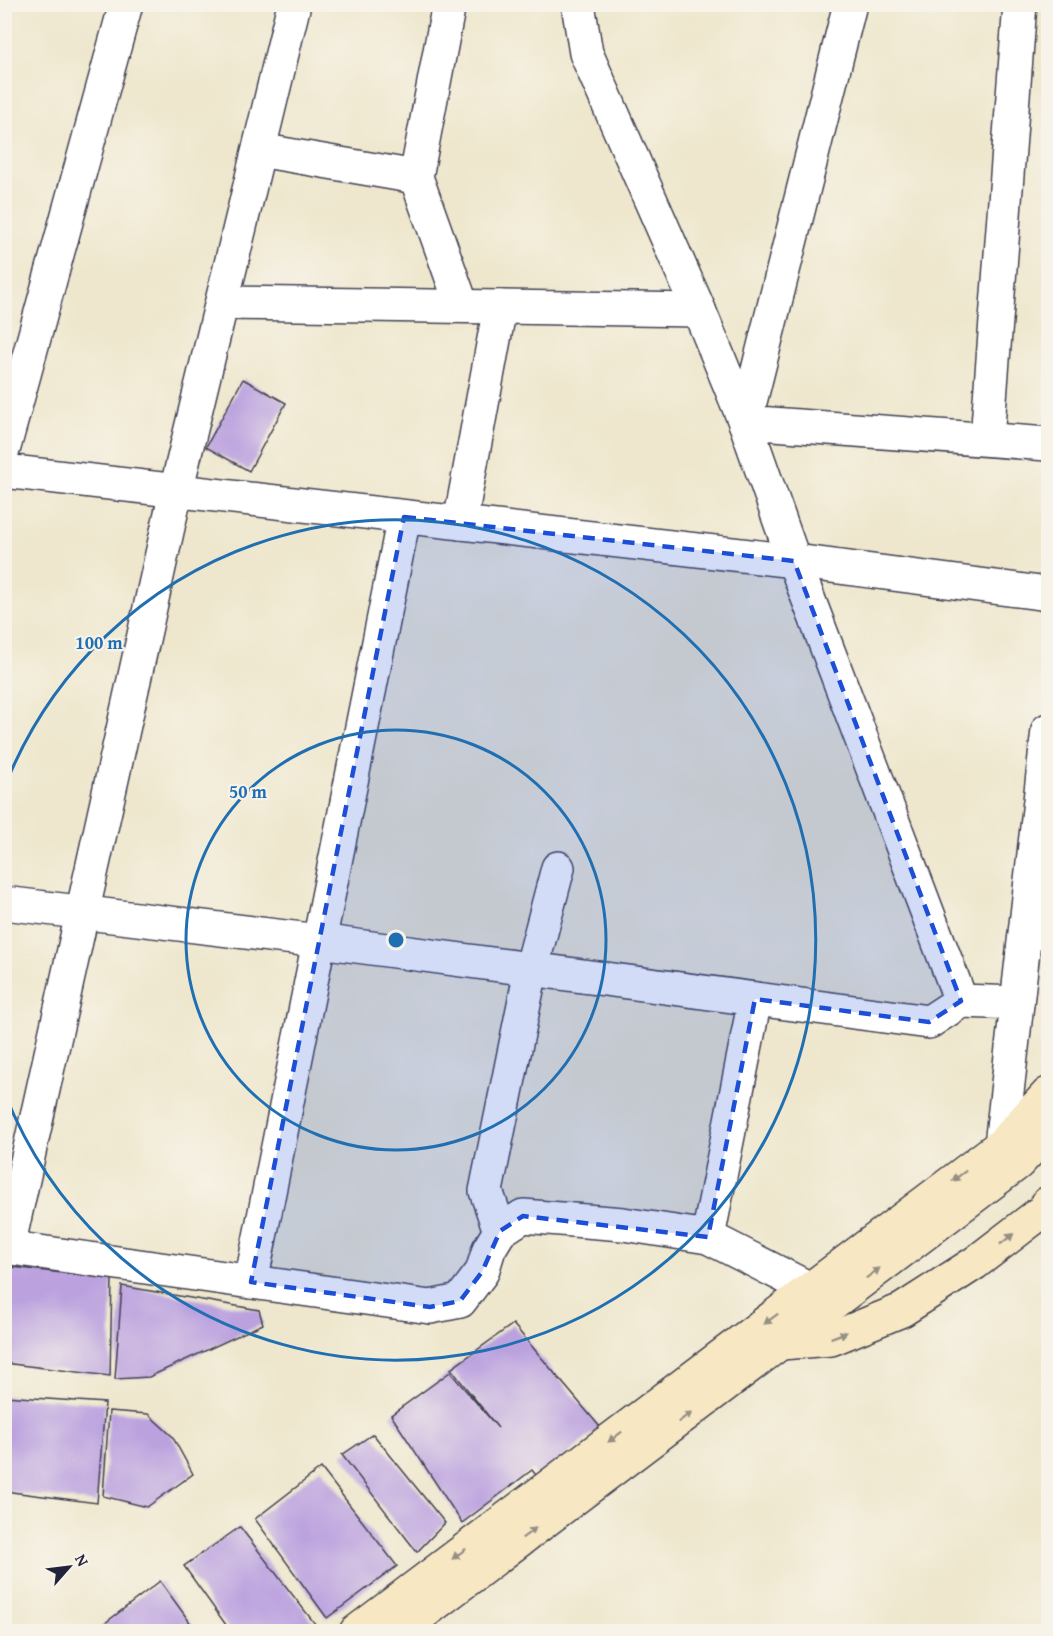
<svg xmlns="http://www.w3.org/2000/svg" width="1053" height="1636" font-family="'Gentium Book Plus',serif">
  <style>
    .building { fill: #bba2df }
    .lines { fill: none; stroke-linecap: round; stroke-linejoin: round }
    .street-casing { stroke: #414051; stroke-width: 36 }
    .secondary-casing { stroke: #414051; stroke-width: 36 }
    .street { stroke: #fff; stroke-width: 33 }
    .secondary { stroke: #f7e8c3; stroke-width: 33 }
    .oneway { fill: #978f86 }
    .marked { fill: #1d4ed8; fill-opacity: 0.2; stroke: #1d4ed8; stroke-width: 4.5; stroke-dasharray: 12 8; stroke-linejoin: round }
    .ring { fill: none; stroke: #1f6fb2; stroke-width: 3 }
    .centre { fill: #1f6fb2; stroke: #f7f3e8; stroke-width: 3 }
    .ring-label { font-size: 18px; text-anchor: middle; font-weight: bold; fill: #1f6fb2; stroke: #f7f3e8; stroke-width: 4.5; stroke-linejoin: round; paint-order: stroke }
  </style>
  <rect width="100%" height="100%" fill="#f7f3e8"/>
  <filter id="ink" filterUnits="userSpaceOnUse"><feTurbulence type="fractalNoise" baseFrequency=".0167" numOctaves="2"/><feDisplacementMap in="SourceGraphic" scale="12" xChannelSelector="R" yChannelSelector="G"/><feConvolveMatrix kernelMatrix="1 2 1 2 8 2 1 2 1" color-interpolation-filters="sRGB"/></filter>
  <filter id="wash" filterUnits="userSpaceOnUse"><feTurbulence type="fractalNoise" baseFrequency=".008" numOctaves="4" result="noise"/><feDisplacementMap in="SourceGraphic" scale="24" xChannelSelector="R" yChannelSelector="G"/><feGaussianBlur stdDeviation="1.35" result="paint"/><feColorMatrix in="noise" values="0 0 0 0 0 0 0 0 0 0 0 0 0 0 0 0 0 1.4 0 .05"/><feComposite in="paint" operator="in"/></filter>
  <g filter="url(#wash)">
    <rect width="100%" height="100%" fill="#eee7cd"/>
    <g id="blocks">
      <!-- building -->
      <g class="building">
        <path d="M243,379L286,403L249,471L206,447Z"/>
        <path d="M4,1266L112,1279L110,1376L4,1363Z"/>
        <path d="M122,1286L259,1310L263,1324L149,1377L115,1379Z"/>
        <path d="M513,1324L600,1427L539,1479L532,1470L462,1523L391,1415L450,1372L498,1428L451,1369Z"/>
        <path d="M4,1396L105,1403L97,1503L4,1491Z"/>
        <path d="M109,1411L148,1414L172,1436L193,1474L147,1507L103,1496Z"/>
        <path d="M373,1434L445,1523L417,1552L342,1455Z"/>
        <path d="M321,1468L397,1566L327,1618L255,1519Z"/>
        <path d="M240,1527L319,1629L315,1632H231L184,1566Z"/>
        <path d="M160,1581L197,1632H110L104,1624Z"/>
      </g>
    </g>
  </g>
  <g filter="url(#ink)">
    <use href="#blocks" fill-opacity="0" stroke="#414051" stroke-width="1.5"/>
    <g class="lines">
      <defs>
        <g id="street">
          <path d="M449,4L416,177L462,306"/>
          <path d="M578,4L586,53L699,310L745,422L794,561L961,1001L1017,1003"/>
          <path d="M850,4L745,422L1048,444"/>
          <path d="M259,150L416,177"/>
          <path d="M222,303L699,310"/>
          <path d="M987,439L1020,4"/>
          <path d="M4,447L126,4"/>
          <path d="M4,471L794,561L1048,594"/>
          <path d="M460,523L500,307"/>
          <path d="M4,903L319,941L929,1022L961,1001"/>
          <path d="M1012,1157L1001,1145L1048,730"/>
          <path d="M500,1231L486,1191L531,970L558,868"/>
          <path d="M708,1237L755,999"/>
          <path d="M4,1247L430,1307L460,1301L482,1272L489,1249L500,1231L523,1216L623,1224L708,1237L810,1289L833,1299"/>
          <path d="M8,1247L176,491L294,4"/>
          <path d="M251,1282L404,517"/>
        </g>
        <g id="secondary">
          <path d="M781,1343L831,1339L902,1310L975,1263L1044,1210L1048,1203"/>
          <path d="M356,1632L1001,1145L1048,1094"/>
          <path d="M398,1632L1018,1163L1048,1131"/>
        </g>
      </defs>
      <!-- street casing -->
      <use href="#street" class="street-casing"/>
      <!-- secondary casing -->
      <use href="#secondary" class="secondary-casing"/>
      <!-- street -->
      <use href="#street" class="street"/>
      <!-- secondary -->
      <use href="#secondary" class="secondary"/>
    </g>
    <!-- one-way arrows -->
    <defs><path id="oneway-solid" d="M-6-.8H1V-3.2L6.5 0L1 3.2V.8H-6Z" transform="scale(1.5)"/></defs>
    <g class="oneway">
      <use href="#oneway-solid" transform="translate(959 1176) rotate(143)"/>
      <use href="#oneway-solid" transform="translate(1007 1239) rotate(-38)"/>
      <use href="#oneway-solid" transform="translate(873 1273) rotate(-37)"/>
      <use href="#oneway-solid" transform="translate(771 1319) rotate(143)"/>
      <use href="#oneway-solid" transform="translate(839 1335) rotate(-20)"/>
      <use href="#oneway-solid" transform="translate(685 1417) rotate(-37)"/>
      <use href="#oneway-solid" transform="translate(615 1437) rotate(143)"/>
      <use href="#oneway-solid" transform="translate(529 1533) rotate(-37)"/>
      <use href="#oneway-solid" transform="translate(459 1554) rotate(143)"/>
    </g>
  </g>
  <!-- marked area -->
  <path class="marked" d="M404,517L794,561L961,1001L929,1022L755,999L708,1237L523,1216L500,1231L482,1272L460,1301L430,1307L251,1282Z"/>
  <!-- distance rings -->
  <g class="ring">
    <circle cx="396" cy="940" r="210"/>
    <path d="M5 786A420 420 0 1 1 5 1094"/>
  </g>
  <circle cx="396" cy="940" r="9" class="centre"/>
  <g class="ring-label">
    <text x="99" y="649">100 m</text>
    <text x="248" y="798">50 m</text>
  </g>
  <!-- margin -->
  <rect width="1053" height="1636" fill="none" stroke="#f7f3e8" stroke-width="24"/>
  <!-- north arrow -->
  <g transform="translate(69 1567) rotate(62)" stroke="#f7f3e8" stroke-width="4.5" paint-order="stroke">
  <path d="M0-4.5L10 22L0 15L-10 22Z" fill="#22223b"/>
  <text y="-9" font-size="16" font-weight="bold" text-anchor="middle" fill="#22223b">N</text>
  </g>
</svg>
